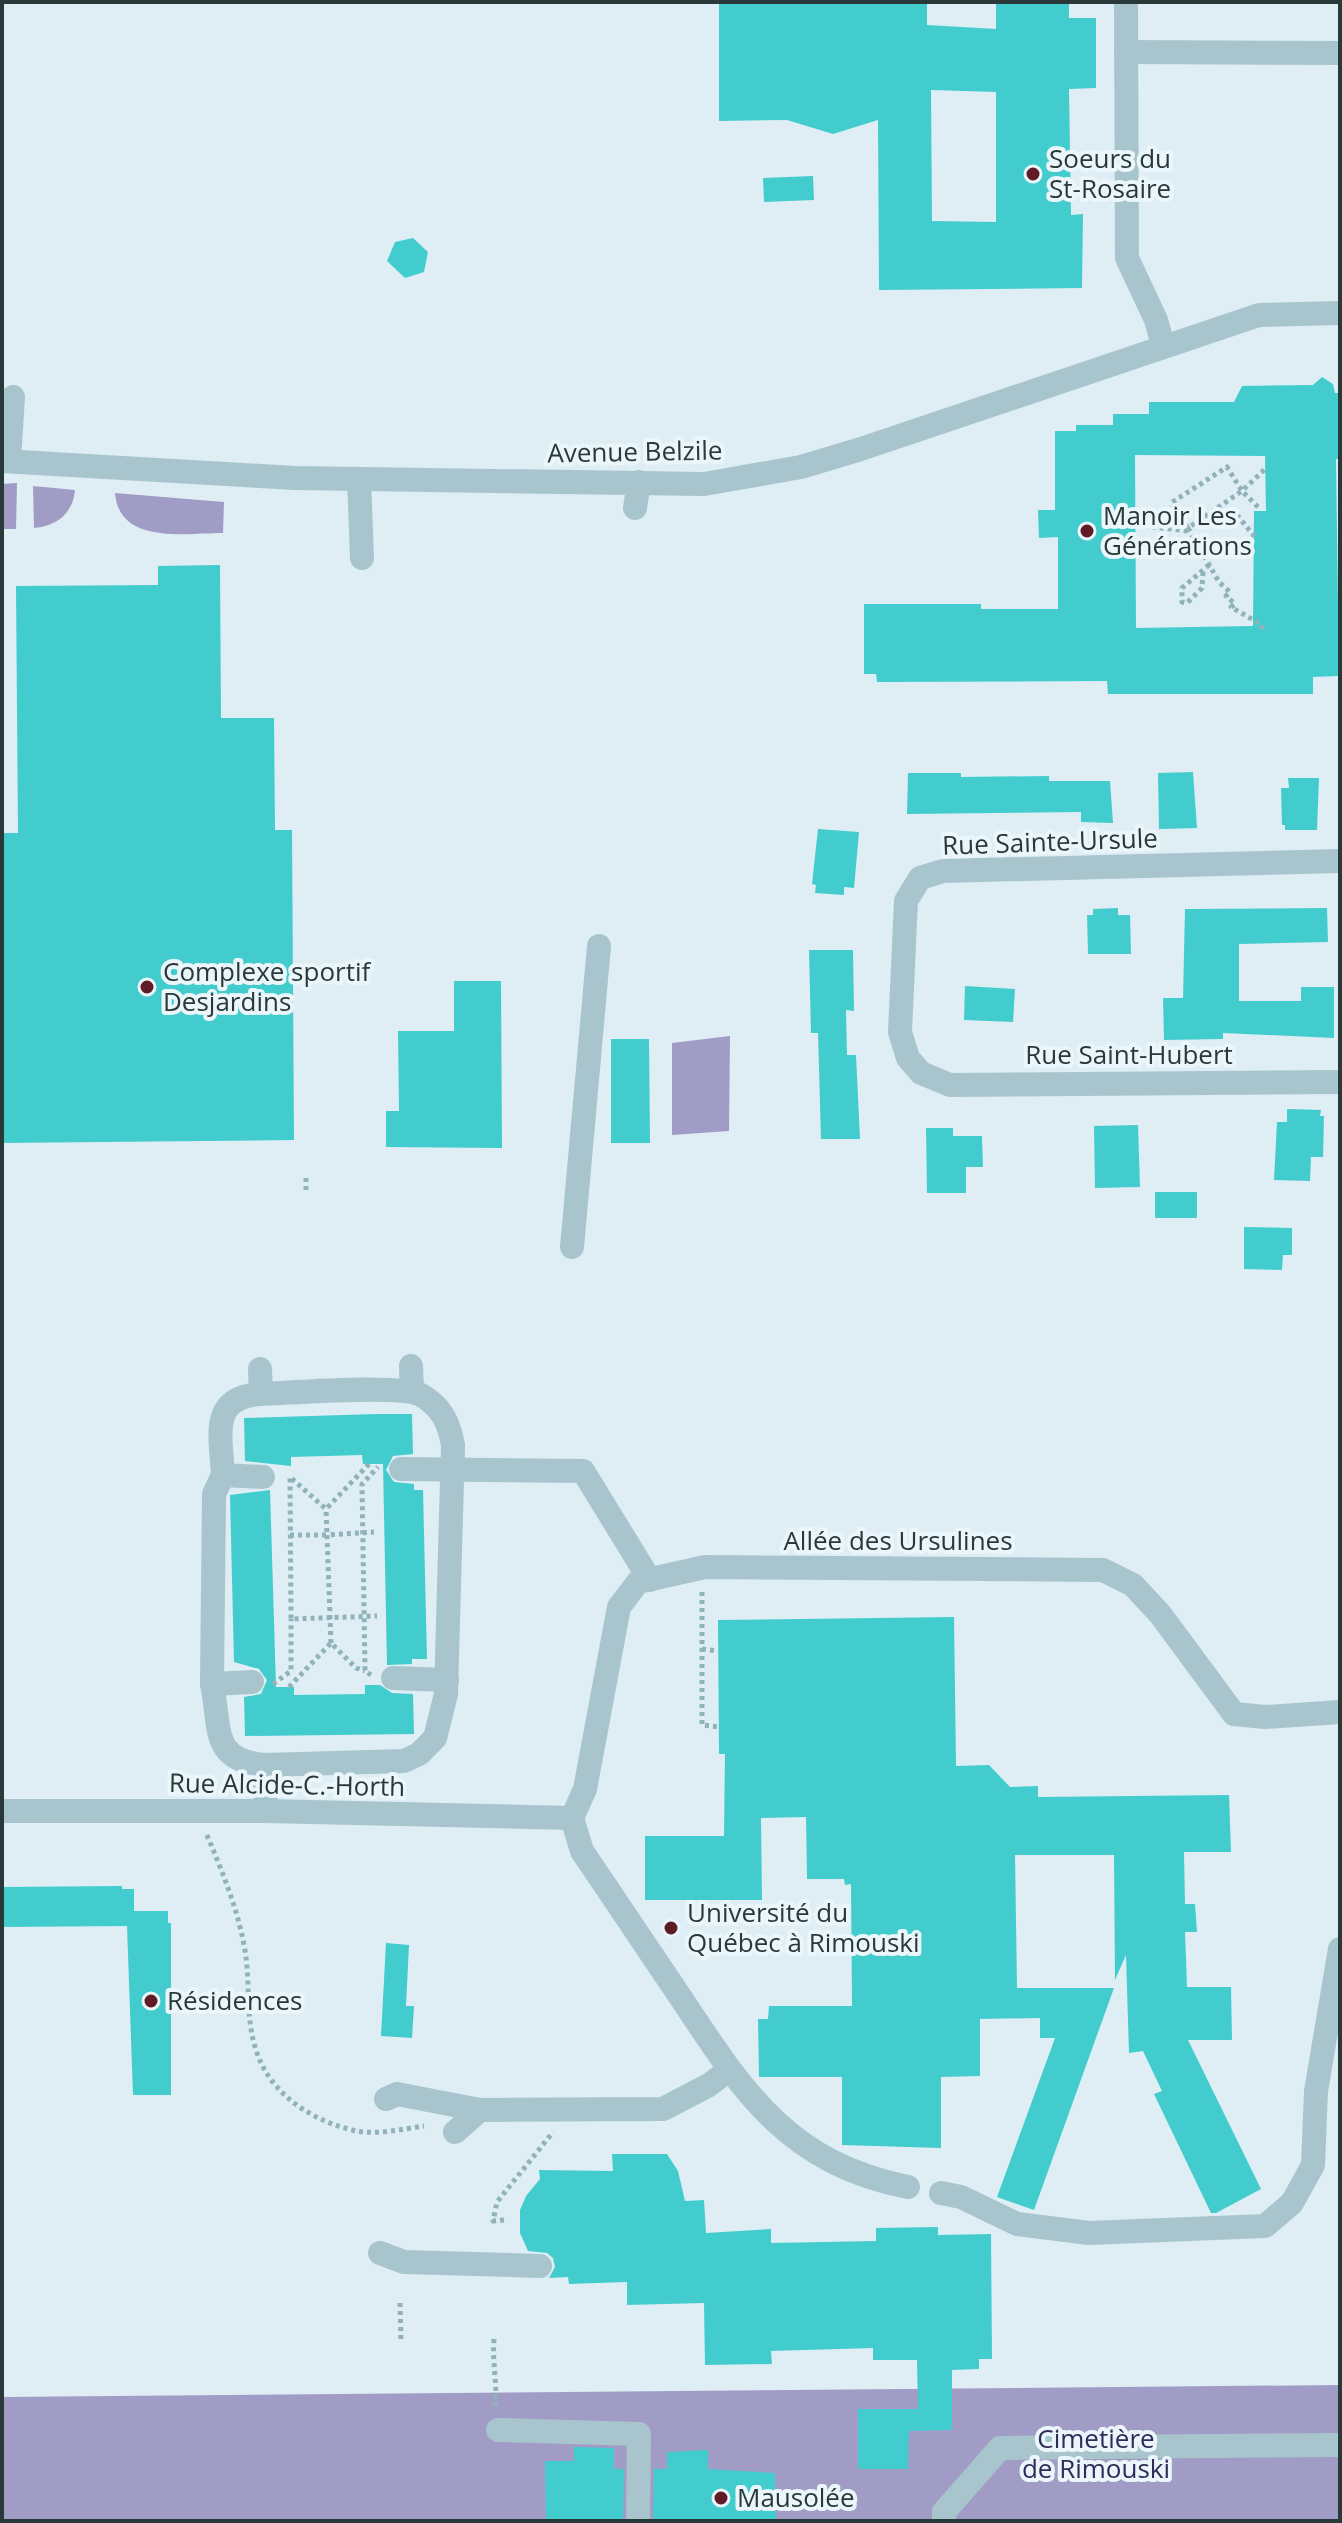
<svg xmlns="http://www.w3.org/2000/svg" width="1342" height="2523" font-family="'Open Sans',sans-serif">
  <style>
    .green { fill: #a19cc5 }
    .building { fill: #43ccce; fill-rule: evenodd }
    .lines { fill: none; stroke-linecap: round; stroke-linejoin: round }
    .path { stroke: #92b2ba; stroke-width: 5; stroke-dasharray: 4 4; stroke-linecap: butt }
    .minor { stroke: #a8c5ce; stroke-width: 24 }
    .poi-dot { fill: #5f1b26; stroke: #ebf6fb; stroke-width: 3 }
    .labels { text-anchor: middle; stroke-width: 8; stroke-linejoin: round; paint-order: stroke }
    .poi-label { font-size: 26px; fill: #29393a; stroke: #ebf6fb; text-anchor: start }
    .street-label { font-size: 26px; fill: #29393a; stroke: #ebf6fb }
    .park-label { font-size: 26px; fill: #312b5a; stroke: #ebf6fb }
  </style>
  <rect width="100%" height="100%" fill="#deeef4"/>
  <!-- green -->
  <g class="green">
    <path d="M17,483L16,529H2V484Z"/>
    <path d="M33,486L75,490C73,513 57,526 34,528Z"/>
    <path d="M115,493L224,502L223,533C186,533 119,545 115,493Z"/>
    <path d="M730,1036L729,1131L672,1135V1043Z"/>
    <path d="M1340,2385V2521H2V2397Z"/>
  </g>
  <!-- building -->
  <g class="building">
    <path d="M719,2H927V25L996,29V2H1069V18H1096V88L1069,89L1071,215L1083,214L1082,288L879,290L878,120L833,134L787,120L719,121ZM931,90L996,92V222L932,221Z"/>
    <path d="M813,176L814,200L764,202L763,178Z"/>
    <path d="M413,238L428,252L424,272L405,278L387,261L395,242Z"/>
    <path d="M1322,377L1333,384L1335,393H1340V459H1336L1339,676L1313,677V694H1108L1107,681L877,682L876,674H864V604H981V609H1058V537L1039,538L1038,510H1055V431H1076V425H1113V414H1149V402H1234L1242,386L1313,385ZM1135,455L1265,456L1266,511H1254L1253,626L1136,628Z"/>
    <path d="M220,565L221,718H274L275,830H292L294,1140L2,1143V833H18L16,586L158,585V566Z"/>
    <path d="M1193,772L1197,828L1159,829L1158,773Z"/>
    <path d="M908,773H961V777L1049,776V781H1110L1113,823L1081,822V812L907,814Z"/>
    <path d="M1288,778H1319L1317,830H1285V825H1282L1281,788H1289Z"/>
    <path d="M818,829L859,832L854,888L844,887V895L815,893L816,885L812,884Z"/>
    <path d="M1118,908V915H1130L1131,954H1088L1087,915H1093V909Z"/>
    <path d="M1327,908L1328,942L1239,944V1001H1301V987H1334V1038L1223,1033V1039L1164,1040L1163,998H1183L1185,909Z"/>
    <path d="M809,950H853L854,1011L846,1010L847,1055H856L860,1139H821L818,1033H811Z"/>
    <path d="M454,981H501L502,1148L386,1147V1111H399L398,1031H454Z"/>
    <path d="M965,986L1015,989L1013,1022L964,1020Z"/>
    <path d="M611,1039H649L650,1143H611Z"/>
    <path d="M1287,1109L1321,1110L1320,1116H1324L1323,1157H1311L1310,1181L1274,1180L1277,1122H1287Z"/>
    <path d="M1138,1125L1140,1187L1095,1188L1094,1126Z"/>
    <path d="M926,1128H953V1136H982L983,1167H966V1193H927Z"/>
    <rect x="1155" y="1192" width="42" height="26"/>
    <path d="M1244,1227L1292,1228V1255H1283L1282,1270L1244,1269Z"/>
    <path d="M376,1414H412L413,1454L393,1456L386,1470L394,1482L414,1484V1490H423L427,1659H412V1664L387,1665L383,1464H363L362,1455L291,1457V1466L245,1461L244,1418Z"/>
    <path d="M270,1490L276,1687H294V1695L365,1694V1685H380L392,1693L413,1694L414,1734L245,1736L244,1697L261,1694L267,1680L259,1669L234,1662L230,1495Z"/>
    <path d="M954,1617L956,1766L989,1765L1010,1787L1038,1786V1797L1229,1795L1231,1852H1184L1185,1904H1195L1197,1932H1185L1187,1987H1231L1232,2040H1188L1261,2189L1216,2213H1211L1154,2094L1162,2091L1143,2051L1129,2053L1126,1955L1115,1980L1114,1855H1015L1017,1988H1114L1034,2210L997,2197L1055,2038H1040V2018L980,2019V2076L941,2077V2148L842,2145V2077H759L758,2019H768L769,2006H852L851,1884L845,1885L844,1879H807L806,1817L761,1818L762,1900H645V1836H724L725,1754H719L718,1620Z"/>
    <path d="M122,1886V1889H134V1911H168V1923H171V2095H133L127,1926L2,1927V1887Z"/>
    <path d="M386,1943L409,1945L406,2006H414L412,2038L381,2036Z"/>
    <path d="M612,2154H667L678,2171L685,2201L704,2200L706,2233L771,2229V2243L876,2241V2228L938,2227V2235L991,2234L992,2359H979V2369L952,2370V2430L909,2431L908,2469H858V2409H918L917,2360H873V2348L771,2351L772,2364L705,2365L704,2303L627,2305V2282L569,2284L568,2277L549,2278L555,2267L553,2258L547,2253L528,2251L520,2233V2210L526,2196L540,2179L539,2170L613,2171Z"/>
    <path d="M574,2447L614,2448V2469H624L623,2521H546L545,2461H574Z"/>
    <path d="M708,2450V2469L775,2473L776,2521H653L654,2469H667V2452Z"/>
  </g>
  <g class="lines">
    <!-- path -->
    <g class="path">
      <path d="M1258,507L1242,491L1188,528L1171,503L1227,467L1242,491L1265,469"/>
      <path d="M1213,512L1237,515L1255,537"/>
      <path d="M1136,525L1188,531"/>
      <path d="M1188,528L1219,582L1230,592L1226,596L1235,604L1231,607L1262,625V632"/>
      <path d="M1203,572L1202,588L1187,603L1182,602V588L1209,565"/>
      <path d="M306,1190V1174"/>
      <path d="M369,1464L326,1509L290,1477L291,1619L377,1616"/>
      <path d="M290,1535H327L326,1509"/>
      <path d="M702,1592V1725L719,1727"/>
      <path d="M331,1643L327,1535L374,1532"/>
      <path d="M702,1649L718,1651"/>
      <path d="M371,1675L365,1671L362,1484L378,1467"/>
      <path d="M273,1684L291,1671V1619"/>
      <path d="M289,1687L331,1643L356,1668L365,1671"/>
      <path d="M207,1835C222,1871 237,1907 244,1945C251,1979 245,2014 255,2047C268,2092 308,2119 352,2130C374,2136 402,2129 424,2126"/>
      <path d="M504,2220L493,2221L497,2202L553,2132"/>
      <path d="M400,2303L401,2339"/>
      <path d="M494,2339C492,2365 498,2385 495,2409"/>
    </g>
    <!-- minor -->
    <g class="minor">
      <path d="M1126,2L1127,258L1156,320L1163,345"/>
      <path d="M1126,52L1340,53"/>
      <path d="M2,461L295,478L704,484L801,467L861,449L1259,315L1340,313"/>
      <path d="M9,461L13,397"/>
      <path d="M359,479L362,558"/>
      <path d="M635,508L639,482"/>
      <path d="M1340,861L943,871L920,878L906,901L900,1032L908,1058L921,1073L950,1085L1340,1082"/>
      <path d="M572,1247L599,946"/>
      <path d="M411,1366L412,1391"/>
      <path d="M260,1369L261,1394C209,1397 221,1436 223,1475L263,1477"/>
      <path d="M261,1394C290,1393 401,1384 421,1395C442,1407 449,1423 453,1445L446,1694L435,1738L419,1754L404,1761L264,1765"/>
      <path d="M401,1469L583,1471L650,1580"/>
      <path d="M223,1475L214,1494L212,1684L252,1682"/>
      <path d="M393,1678L447,1680"/>
      <path d="M212,1684C221,1730 211,1760 264,1765L266,1811"/>
      <path d="M2,1811H266L572,1818"/>
      <path d="M572,1818L585,1789L619,1607L638,1582L705,1567L1103,1570L1133,1585L1160,1614L1234,1714L1265,1717L1340,1712"/>
      <path d="M572,1818L582,1851C615,1900 648,1949 681,1998C744,2093 788,2163 908,2187"/>
      <path d="M386,2099L397,2094L480,2110L663,2109L709,2085L729,2070"/>
      <path d="M455,2132L480,2110"/>
      <path d="M941,2193L961,2197L1017,2224L1089,2233L1265,2226L1292,2203L1313,2165L1316,2091L1340,1949"/>
      <path d="M380,2253L404,2262L540,2266"/>
      <path d="M498,2430L639,2434L638,2521"/>
      <path d="M944,2521V2512L1000,2448L1340,2445"/>
    </g>
  </g>
  <!-- markers -->
  <g class="poi-dot">
    <circle cx="1033" cy="174" r="8"/>
    <circle cx="1087" cy="531" r="8"/>
    <circle cx="147" cy="987" r="8"/>
    <circle cx="671" cy="1928" r="8"/>
    <circle cx="151" cy="2001" r="8"/>
    <circle cx="721" cy="2498" r="8"/>
  </g>
  <g class="labels">
    <!-- poi labels -->
    <g class="poi-label">
      <text x="1049" y="168">Soeurs du<tspan x="1049" dy="30">St-Rosaire</tspan></text>
      <text x="1103" y="525">Manoir Les<tspan x="1103" dy="30">Générations</tspan></text>
      <text x="163" y="981">Complexe sportif<tspan x="163" dy="30">Desjardins</tspan></text>
      <text x="687" y="1922">Université du<tspan x="687" dy="30">Québec à Rimouski</tspan></text>
      <text x="167" y="2010">Résidences</text>
      <text x="737" y="2507">Mausolée</text>
    </g>
    <!-- street labels -->
    <g class="street-label">
      <text transform="translate(635 452) rotate(-1)" y="9">Avenue Belzile</text>
      <text transform="translate(1050 842) rotate(-2)" y="9">Rue Sainte-Ursule</text>
      <text x="1129" y="1064">Rue Saint-Hubert</text>
      <text x="898" y="1550">Allée des Ursulines</text>
      <text transform="translate(287 1785) rotate(1)" y="9">Rue Alcide-C.-Horth</text>
    </g>
    <!-- park labels -->
    <g class="park-label">
      <text x="1096" y="2448">Cimetière<tspan x="1096" dy="30">de Rimouski</tspan></text>
    </g>
  </g>
  <!-- border -->
  <rect width="1342" height="2523" fill="none" stroke="#29393a" stroke-width="8"/>
</svg>
